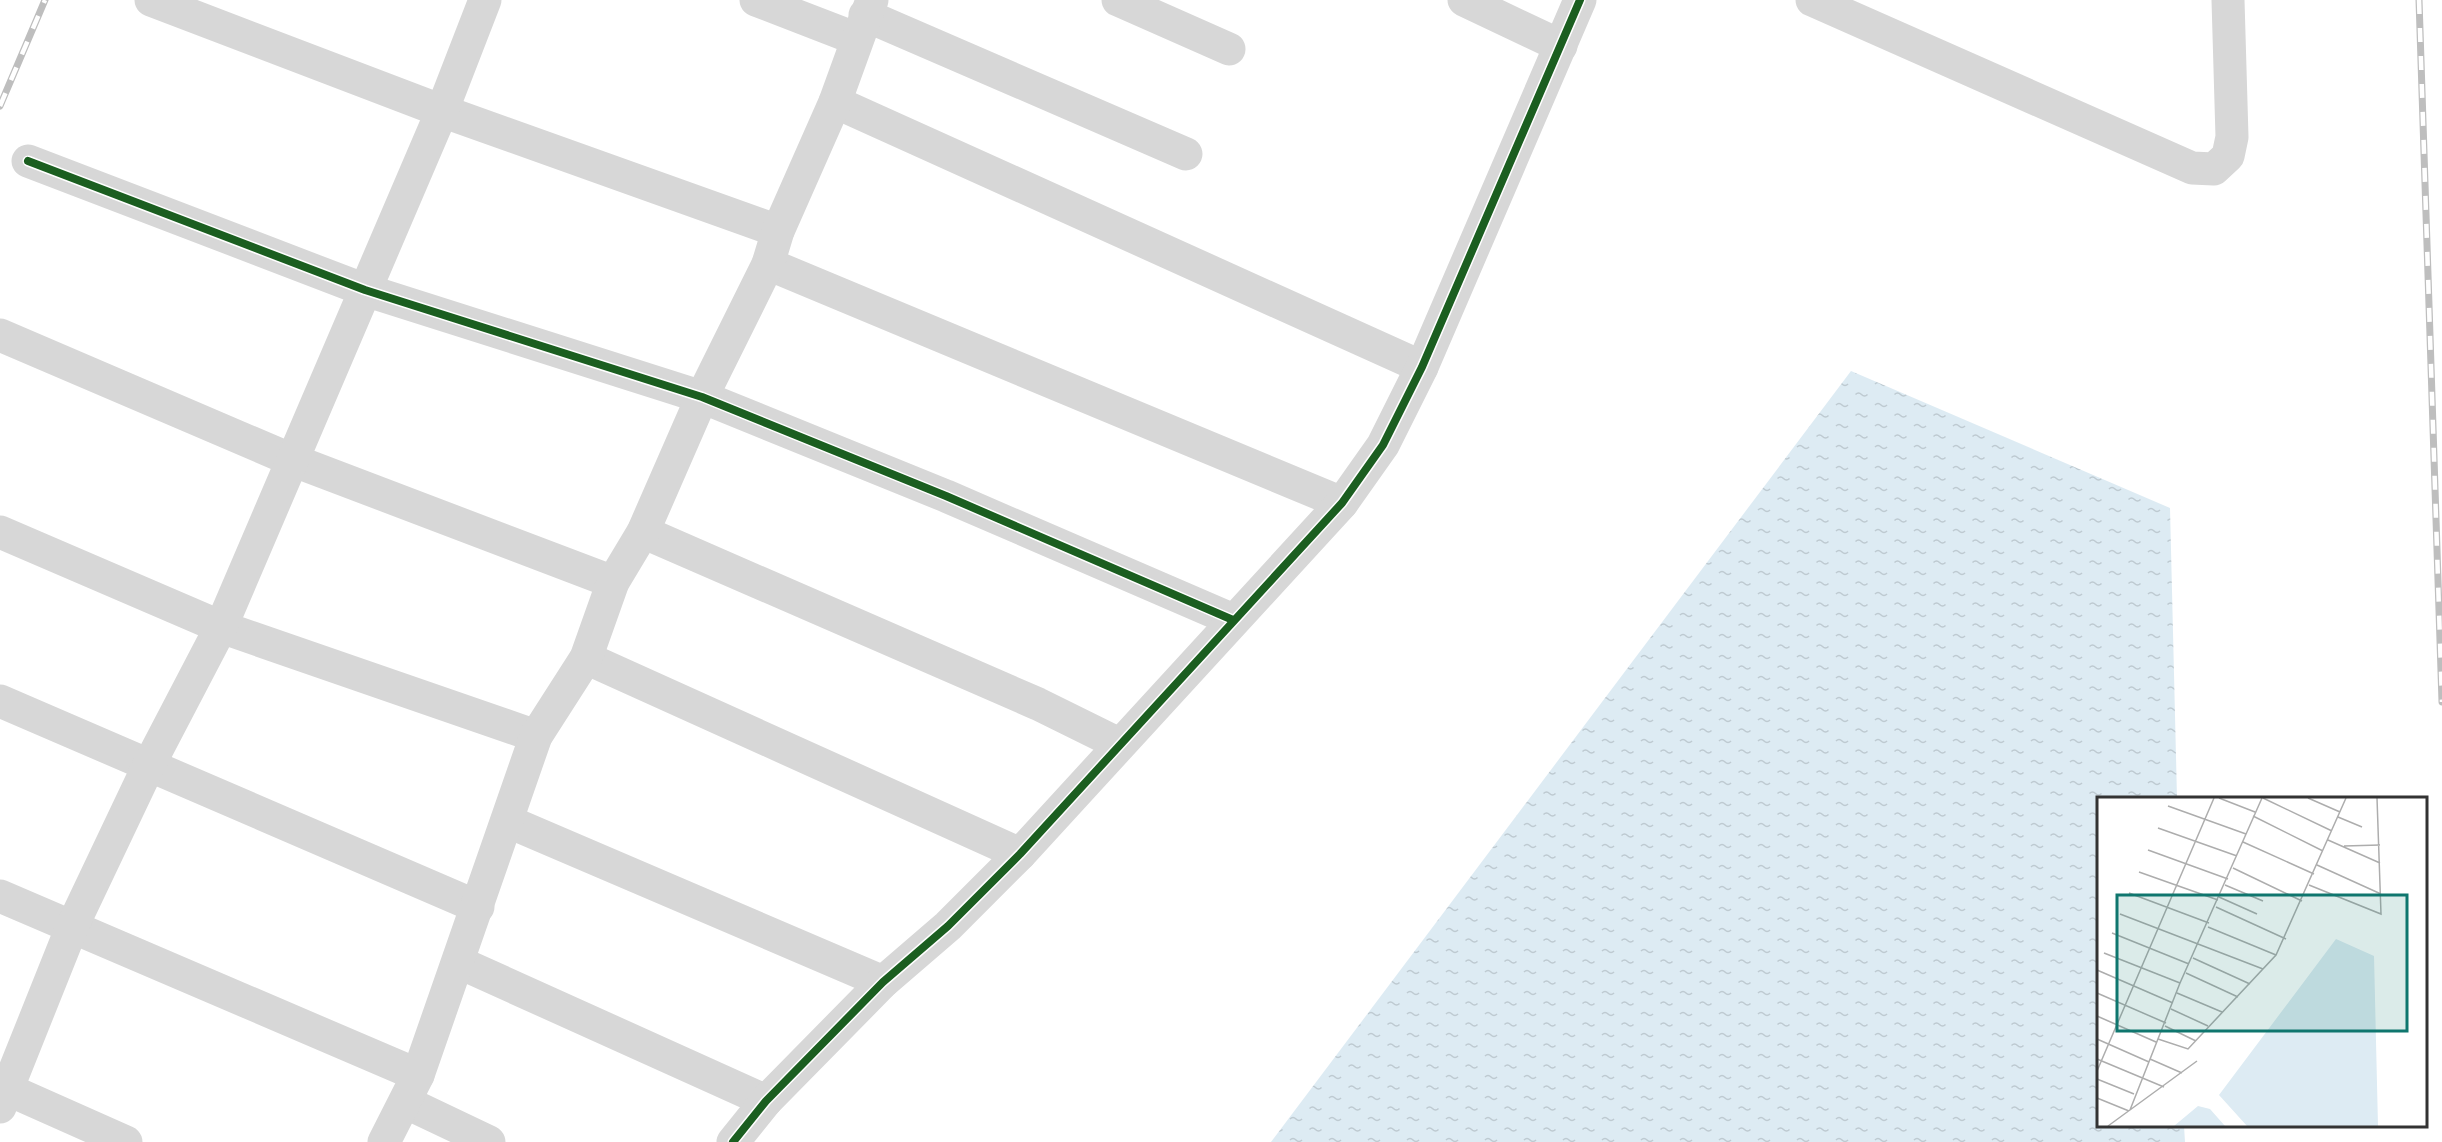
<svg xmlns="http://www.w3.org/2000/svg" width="2442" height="1142" font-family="'PT Sans',sans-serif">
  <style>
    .water { fill: url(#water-ripples) }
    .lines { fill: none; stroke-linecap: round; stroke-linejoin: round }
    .minor { stroke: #d7d7d7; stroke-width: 33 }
    .rail-casing { stroke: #bebebe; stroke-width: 7 }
    .rail { stroke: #fff; stroke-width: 4.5; stroke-dasharray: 14; stroke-linecap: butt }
    .cycleway-casing { stroke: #fff; stroke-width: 11 }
    .cycleway { stroke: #1b5e20; stroke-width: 8 }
    .inset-road { fill: none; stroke: #adadad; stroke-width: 1.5 }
    .view { fill: #0f766e; fill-opacity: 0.15; stroke: #0f766e; stroke-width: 3 }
    .inset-edge { fill: none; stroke: #333; stroke-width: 3 }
  </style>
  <defs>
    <pattern id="water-ripples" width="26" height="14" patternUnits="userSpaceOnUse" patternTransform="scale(1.5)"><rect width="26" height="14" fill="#ddebf3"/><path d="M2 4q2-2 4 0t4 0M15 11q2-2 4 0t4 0" fill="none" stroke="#becad1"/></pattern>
  </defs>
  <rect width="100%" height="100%" fill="#fff"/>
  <!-- water -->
  <path class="water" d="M1851,371L2170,508L2177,798H2098V1126H2184L2185,1142H1271Z"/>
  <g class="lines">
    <!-- minor -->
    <g class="minor">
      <path d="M151,0L442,111L778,231"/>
      <path d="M756,0L857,39"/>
      <path d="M1118,0L1229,49"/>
      <path d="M1464,0L1561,46"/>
      <path d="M1812,0L2192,168L2214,169L2228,156L2232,137L2228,0"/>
      <path d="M865,15L1186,154"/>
      <path d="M835,102L1422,367"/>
      <path d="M28,161L365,290L702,397L946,496L1233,620"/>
      <path d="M768,264L1342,503"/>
      <path d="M0,335L292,460L613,582"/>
      <path d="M0,532L221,627L536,736"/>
      <path d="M643,532L1038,704L1119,744"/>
      <path d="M586,658L1020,854"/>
      <path d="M0,701L478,907"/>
      <path d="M507,821L883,982"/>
      <path d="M0,896L418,1075"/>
      <path d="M458,962L766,1101"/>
      <path d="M0,1086L126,1142"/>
      <path d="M405,1102L489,1142"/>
      <path d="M0,1107L72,927L149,765L221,627L442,111L485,0"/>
      <path d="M384,1142L418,1075L536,736L586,658L613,582L643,532L702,397L768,264L778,231L835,102L872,0"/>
      <path d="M733,1142L766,1101L883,982L948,926L1020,854L1342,503L1383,445L1422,367L1580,0"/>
    </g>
    <defs>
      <g id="rail">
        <path d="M2419,0L2442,702"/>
        <path d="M0,106L45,0"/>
      </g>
    </defs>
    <!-- rail casing -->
    <use href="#rail" class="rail-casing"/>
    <!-- rail -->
    <use href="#rail" class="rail"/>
    <defs>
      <g id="cycleway">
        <path d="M28,161L365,290L702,397L946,496L1233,620"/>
        <path d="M733,1142L766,1101L883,982L948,926L1020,854L1342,503L1383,445L1422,367L1580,0"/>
      </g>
    </defs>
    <!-- cycleway casing -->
    <use href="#cycleway" class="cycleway-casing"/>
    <!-- cycleway -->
    <use href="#cycleway" class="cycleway"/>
  </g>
  <!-- overview -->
  <g transform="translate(2097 797)">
    <rect width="330" height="330" fill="#fff"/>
    <path d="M239,142L277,159L281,329H150L122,298ZM101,309L113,312L128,329H77Z" fill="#ddebf3"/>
    <path class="inset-road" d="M122,1L158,15M166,1L235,34M211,1L243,15M71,9L149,37M156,19L226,54M241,20L265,30M61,31L140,59M231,43L283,66M146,45L217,77M247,49L283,48M51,53L131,82M220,68L284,97M136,71L205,104M42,75L121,103M128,88L166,104M212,88L284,117L280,1M32,96L112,126M122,100L160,117M119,110L189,142M23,117L166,172M111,130L179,158M15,136L92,167M7,156L83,186M96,161L153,187M0,173L76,206M89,176L141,200M0,196L69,226M80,196L125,215M74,212L111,229M0,219L59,245M68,229L99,244M0,242L52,265M61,242L91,252L179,158L249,1M0,262L67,290M53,262L85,276M0,274L117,1M0,282L37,297M0,301L32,314M33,313L83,186L165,1M11,329L100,264"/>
    <path class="view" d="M20,98H310V234H20Z"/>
    <rect width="330" height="330" class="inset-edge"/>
  </g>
</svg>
